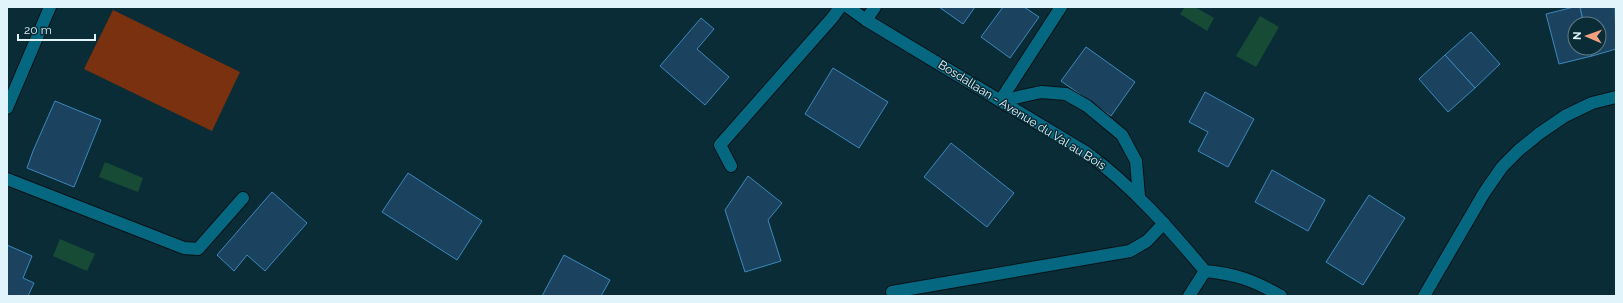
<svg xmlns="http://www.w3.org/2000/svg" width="1623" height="303" font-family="Raleway,sans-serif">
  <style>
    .green { fill: #7a310f }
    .water { fill: #184b36 }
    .building { fill: #1b435f; stroke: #3d88bc }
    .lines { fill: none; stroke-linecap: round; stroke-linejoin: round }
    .lane-casing { stroke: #061317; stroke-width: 14 }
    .street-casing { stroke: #061317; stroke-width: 14 }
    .lane { stroke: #066780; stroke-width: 12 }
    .street { stroke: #066780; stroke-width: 12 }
    .labels { text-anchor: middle; stroke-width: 3; stroke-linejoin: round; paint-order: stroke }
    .street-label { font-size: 12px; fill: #e1f4fb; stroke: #092c37 }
  </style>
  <rect width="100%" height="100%" fill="#092c37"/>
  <!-- green -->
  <path class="green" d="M113,10L240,72L212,131L84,69Z"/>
  <!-- water -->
  <g class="water">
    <path d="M1185,7H1195L1214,18L1207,31L1180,14Z"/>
    <path d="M1260,16L1279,27L1256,67L1236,56Z"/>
    <path d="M105,162L143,178L138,192L99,177Z"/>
    <path d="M60,239L95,254L87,271L53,256Z"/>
  </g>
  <!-- building -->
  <g class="building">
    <path d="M939,7H975L963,24Z"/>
    <path d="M1003,7H1024L1039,17L1010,58L981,37Z"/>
    <path d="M1574,7H1580L1584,24H1575V48H1590L1592,56L1559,64L1546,14Z"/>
    <path d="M1580,7H1615L1616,49L1592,56L1590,48H1599V24H1584Z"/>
    <path d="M701,18L714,29L697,49L729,77L705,105L660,66Z"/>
    <path d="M1471,32L1500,64L1475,88L1445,55Z"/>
    <path d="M1086,47L1135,82L1111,116L1061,81Z"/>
    <path d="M1445,55L1475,88L1448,112L1419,79Z"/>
    <path d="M833,68L888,102L859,148L805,114Z"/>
    <path d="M1205,92L1254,119L1228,167L1198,151L1208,132L1189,122Z"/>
    <path d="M55,101L101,120L74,187L27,168L33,151Z"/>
    <path d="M951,143L1014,193L987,227L924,177Z"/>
    <path d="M1272,170L1325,200L1308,231L1255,202Z"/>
    <path d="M408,173L482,221L457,260L382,212Z"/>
    <path d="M748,176L782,203L768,220L781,261L745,272L725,210Z"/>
    <path d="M272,192L307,223L265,271L247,255L234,271L217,255Z"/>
    <path d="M1369,195L1405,218L1363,285L1326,262Z"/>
    <path d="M7,245L32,256L23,278L34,283L28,296H7Z"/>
    <path d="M564,255L610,280L601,296H542Z"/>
  </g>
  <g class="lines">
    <defs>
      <g id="lane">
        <path d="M1000,101L1041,92L1066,94L1087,106L1122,135L1136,161L1139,196"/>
        <path d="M1000,101L1061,7"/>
        <path d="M731,166L720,145L833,17L840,7"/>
        <path d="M7,179L184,248L198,249L243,198"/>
        <path d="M892,292L1130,251L1147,241L1164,223"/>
      </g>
      <g id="street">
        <path d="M848,7L866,20L1087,153C1133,187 1168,227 1205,271C1236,274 1253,280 1281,296"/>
        <path d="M866,20L875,7"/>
        <path d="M7,108L50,7"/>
        <path d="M1189,296L1205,271"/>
        <path d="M1424,296L1484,193L1502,167L1519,150L1540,133L1565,116L1592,103L1616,97"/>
      </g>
    </defs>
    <!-- lane casing -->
    <use href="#lane" class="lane-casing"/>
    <!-- street casing -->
    <use href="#street" class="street-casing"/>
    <!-- lane -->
    <use href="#lane" class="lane"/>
    <!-- street -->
    <use href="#street" class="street"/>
  </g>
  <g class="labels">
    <!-- street labels -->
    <g class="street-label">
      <text transform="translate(1022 115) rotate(32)" y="4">Bosdallaan - Avenue du Val au Bois</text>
    </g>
  </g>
  <!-- border -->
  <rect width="1623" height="303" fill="none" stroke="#e1f4fb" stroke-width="16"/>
  <!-- north arrow -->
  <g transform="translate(1587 36) rotate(272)"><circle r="19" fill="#092c37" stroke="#5f7c85"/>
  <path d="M0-3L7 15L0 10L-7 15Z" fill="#f2a080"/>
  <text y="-6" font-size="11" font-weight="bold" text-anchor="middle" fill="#e1f4fb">N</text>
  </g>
  <!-- scale -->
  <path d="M18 34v6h77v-6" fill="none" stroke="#e1f4fb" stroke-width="2"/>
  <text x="24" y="34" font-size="12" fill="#e1f4fb" stroke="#092c37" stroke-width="3" paint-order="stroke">20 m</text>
</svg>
